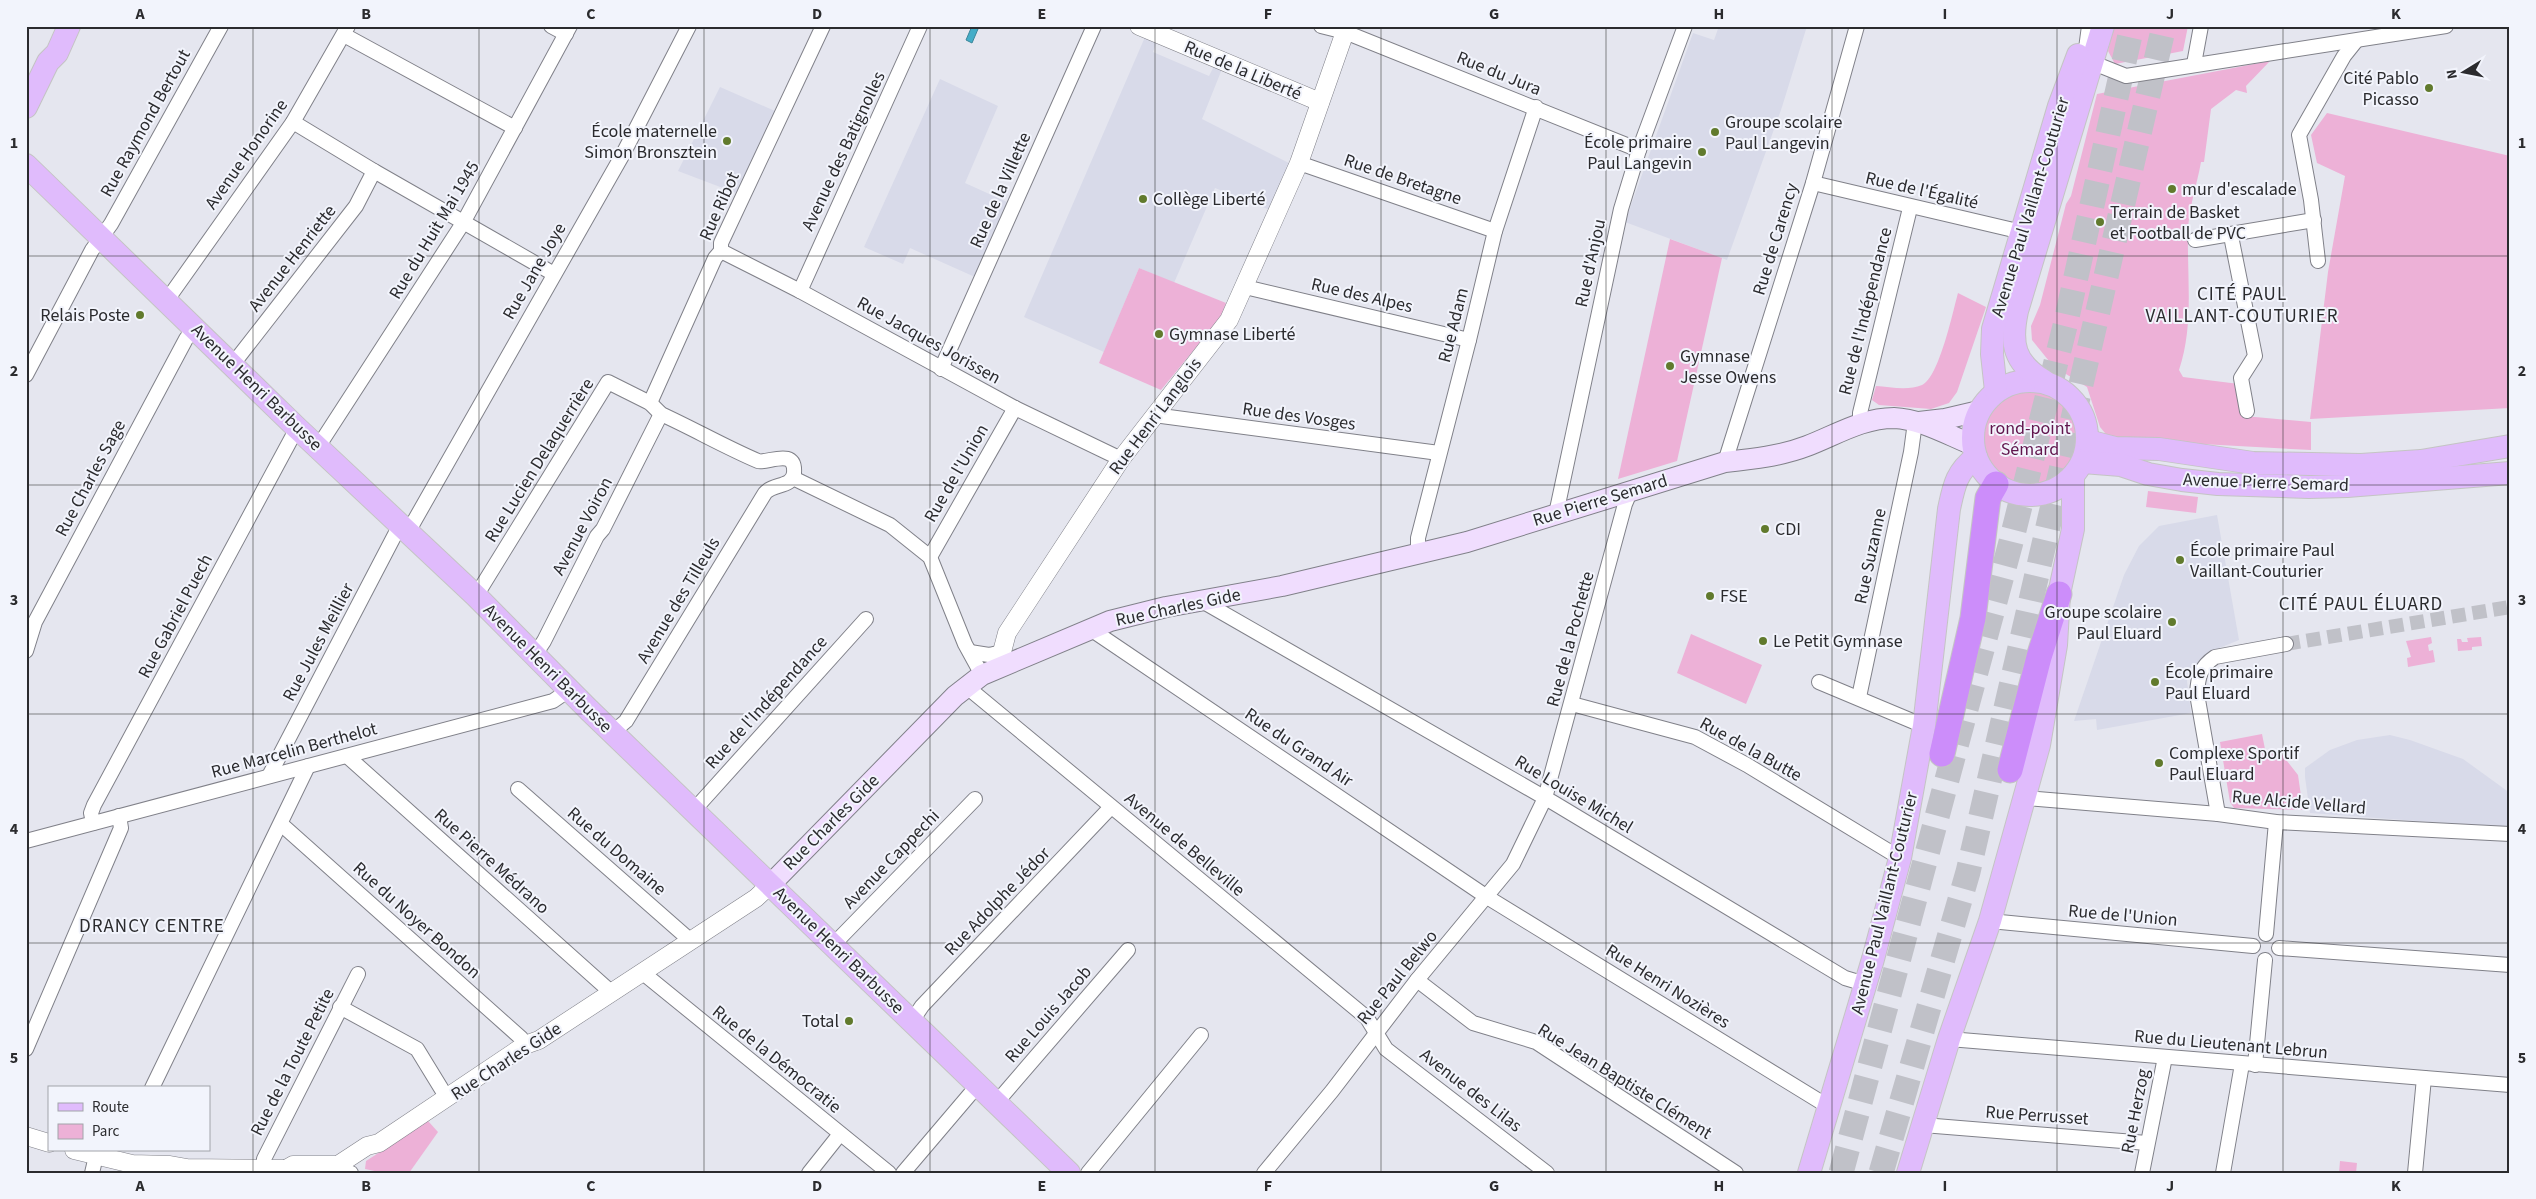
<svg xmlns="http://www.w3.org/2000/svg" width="2536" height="1199" font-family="'Source Sans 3',sans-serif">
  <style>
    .built { fill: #d8dae9 }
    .green { fill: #edb1d7 }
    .water { fill: #44adc8; stroke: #3c869a }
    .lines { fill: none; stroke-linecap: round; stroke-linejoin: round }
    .minor-tunnel { stroke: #c0c1c8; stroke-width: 14; stroke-dasharray: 14 7; stroke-linecap: butt }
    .motorway-tunnel { stroke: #c0c1c8; stroke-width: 25; stroke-dasharray: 25 12; stroke-linecap: butt }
    .minor-casing { stroke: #808189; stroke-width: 16 }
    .tertiary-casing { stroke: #808189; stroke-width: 19 }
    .secondary-casing { stroke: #808189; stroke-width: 22 }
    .primary-casing { stroke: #c4c4c4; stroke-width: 24 }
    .motorway-casing { stroke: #c4c4c4; stroke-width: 27 }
    .minor { stroke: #fff; stroke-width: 14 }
    .tertiary { stroke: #fff; stroke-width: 18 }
    .secondary { stroke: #f0ddfe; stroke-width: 20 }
    .primary { stroke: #e0bbfc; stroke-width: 22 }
    .motorway { stroke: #cc8dfa; stroke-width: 25 }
    .grid { fill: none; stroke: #2b2b2e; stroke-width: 1; stroke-opacity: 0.55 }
    .poi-dot { fill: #617a2d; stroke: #f2f4fc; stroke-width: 2 }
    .labels { text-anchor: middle; stroke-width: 4; stroke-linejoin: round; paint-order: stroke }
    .street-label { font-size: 18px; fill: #2b2b2e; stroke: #f2f4fc }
    .poi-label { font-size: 18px; fill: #2b2b2e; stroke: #f2f4fc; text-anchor: start }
    .park-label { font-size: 18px; fill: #61154d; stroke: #f2f4fc }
    .neighbourhood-label { font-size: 19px; letter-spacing: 1px; fill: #2b2b2e; stroke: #f2f4fc }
    .neatline { fill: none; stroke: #2b2b2e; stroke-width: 2 }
    .grid-label { font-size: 16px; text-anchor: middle; font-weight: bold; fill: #2b2b2e }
  </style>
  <rect width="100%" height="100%" fill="#e5e6ef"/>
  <!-- built -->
  <g class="built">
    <path d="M1719,26H1807L1782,107L1727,260L1625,222L1693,33L1714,40Z"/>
    <path d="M1145,37L1157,41L1153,52L1209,76L1214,66L1222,69L1202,119L1289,163L1270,210L1215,188L1174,283L1139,268L1104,352L1024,317Z"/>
    <path d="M940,79L998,106L965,183L1007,202L975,277L910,248L903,264L864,247Z"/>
    <path d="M720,87L775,111L736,193L678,171Z"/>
    <path d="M2217,515L2239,640L2207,653L2191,669L2187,681L2191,713L2097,730L2096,719L2074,721L2124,575L2139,546L2159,526Z"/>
    <path d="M2390,735L2410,740L2463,759L2510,793V828L2310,813L2305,777V768L2330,750L2357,740Z"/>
  </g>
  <!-- green -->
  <g class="green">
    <path d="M2114,26H2188L2183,51L2115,64L2108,51Z"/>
    <path d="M2270,61L2246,86L2247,93L2236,90L2211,109L2204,162H2201C2197,185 2188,210 2188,233C2187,279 2194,326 2179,370L2183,377L2239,384L2244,416L2311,422V450L2110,439L2100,427L2087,387L2053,366L2032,340L2031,326L2040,305L2066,204L2071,196L2097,94Z"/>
    <path d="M2327,113L2510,156V408L2310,419L2328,272L2345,176L2317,163L2311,135Z"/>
    <path d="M1670,239L1722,258L1677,461L1618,479Z"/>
    <path d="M1139,268L1226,303L1221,317L1161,390L1099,363Z"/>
    <path d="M1958,293L1986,307L1957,392L1949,403L1931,409L1879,405L1872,400L1876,386C1890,387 1908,391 1922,385C1939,378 1953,311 1958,293Z"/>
    <circle cx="2030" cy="438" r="49"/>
    <path d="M2148,491L2198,497L2196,513L2146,507Z"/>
    <path d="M1691,634L1762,665L1746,704L1677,673Z"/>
    <path d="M2431,637L2432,643L2428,645L2429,651L2433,650L2435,662L2408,667L2407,658L2411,657L2406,641Z"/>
    <path d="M2481,637L2482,646L2472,647V650L2458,651L2457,639H2461L2462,642H2468L2467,638Z"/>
    <path d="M2262,734L2266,754L2280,752L2298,775L2303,810L2234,808L2230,802L2220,742Z"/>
    <path d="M428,1121L438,1132L409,1173H384L365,1169L366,1161Z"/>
    <path d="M2340,1161L2357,1163L2356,1173H2339Z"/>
  </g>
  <!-- water -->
  <path class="water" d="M972,26L978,29L972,43L966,40Z"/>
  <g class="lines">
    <!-- minor-tunnel -->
    <path class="minor-tunnel" d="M2286,644L2510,607"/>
    <!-- motorway-tunnel -->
    <g class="motorway-tunnel">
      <path d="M1841,1173L2011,542L2065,326L2132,26"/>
      <path d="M1881,1173L1968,872L2164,26"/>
    </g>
    <defs>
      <g id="minor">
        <path d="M551,26L566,34"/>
        <path d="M1321,26L1345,32L1639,150"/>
        <path d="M2089,26L2085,56L2091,62L2126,76L2446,26"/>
        <path d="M344,35L515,128"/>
        <path d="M2194,64L2201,26"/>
        <path d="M293,122L374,171L554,274"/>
        <path d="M1299,163L1495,231"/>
        <path d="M1813,183L2022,232"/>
        <path d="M2231,236L2255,356L2241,378L2247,411"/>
        <path d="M2195,240L2314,220"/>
        <path d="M721,251L800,291L1015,408L1121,459"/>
        <path d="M2318,261L2311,200L2299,135L2344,56L2356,41"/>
        <path d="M1245,287L1469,340"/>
        <path d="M800,291L920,26"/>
        <path d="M167,300L293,122L348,26"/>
        <path d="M233,364L356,206L374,171"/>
        <path d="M941,369L1094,26"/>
        <path d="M26,375L92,250L111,224L221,26"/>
        <path d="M650,403L715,258L721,251V243L823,26"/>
        <path d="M1154,415L1439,453"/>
        <path d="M1860,423V413L1910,208"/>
        <path d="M318,447L463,223L570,26"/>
        <path d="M1725,462L1813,183L1857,26"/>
        <path d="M793,478L890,525L930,557L965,644L982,675"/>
        <path d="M1556,514L1621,209L1639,150L1685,26"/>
        <path d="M408,532L623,154L689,26"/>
        <path d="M1418,553V538L1469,340L1495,231L1536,107"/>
        <path d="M930,557L1015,408"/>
        <path d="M476,596L608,382L650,403L661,414C694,429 725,447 758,461C767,464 796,447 794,473C792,488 773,483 765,493L626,721L613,732"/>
        <path d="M1202,601L1554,803L1845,978L1865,984"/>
        <path d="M1089,628L1487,897L1829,1107"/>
        <path d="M26,651L35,622L186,339L195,327"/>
        <path d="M970,652L989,655L1002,652"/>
        <path d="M534,656L544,641L597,536L603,529L661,414"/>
        <path d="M1819,682L1924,726"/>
        <path d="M967,687L1367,1018L1386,1049L1547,1173"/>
        <path d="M1859,697L1911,452L1915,422"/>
        <path d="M1572,704L1695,737L1747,765L1900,858"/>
        <path d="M347,756L612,993"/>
        <path d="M269,776L400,525"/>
        <path d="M518,789L691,941"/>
        <path d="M2026,798L2218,814L2276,822L2510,834"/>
        <path d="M694,810L866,619"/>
        <path d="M2218,814L2197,694C2198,677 2200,667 2215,657L2286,644"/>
        <path d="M93,823L91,813L94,805L297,428"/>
        <path d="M281,824L521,1038L525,1045"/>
        <path d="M26,841L553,701L569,690"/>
        <path d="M1990,921L2253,946"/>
        <path d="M2266,934L2276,822"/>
        <path d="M834,944L975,799"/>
        <path d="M2279,948L2510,965"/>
        <path d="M643,973L889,1173"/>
        <path d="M1417,980L1473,1023L1536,1042L1736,1173"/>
        <path d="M340,1007L417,1049L447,1098"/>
        <path d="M912,1021L922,1006L1111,807"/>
        <path d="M1949,1039L2510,1085"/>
        <path d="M26,1049L121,828L119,816"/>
        <path d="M2255,1065L2265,960"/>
        <path d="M152,1088L308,766"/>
        <path d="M996,1103L1128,950"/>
        <path d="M1923,1125L2147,1143"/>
        <path d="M263,1169L264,1159L358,974"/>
        <path d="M345,1171L351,1173"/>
        <path d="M92,1173L96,1156"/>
        <path d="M809,1173L840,1134"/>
        <path d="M903,1173L977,1086"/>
        <path d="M1088,1173L1201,1035"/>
        <path d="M1264,1173L1332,1091L1417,980L1513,864L1545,798L1625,504L1631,490"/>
        <path d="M2142,1173L2165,1057"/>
        <path d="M2223,1173L2242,1064"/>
        <path d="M2415,1173L2424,1078"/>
      </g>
      <g id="tertiary">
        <path d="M1139,26L1320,102"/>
        <path d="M1006,665L1002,652L1007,633L1121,459L1229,320L1299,163L1347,26"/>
        <path d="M26,1136L49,1143"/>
        <path d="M74,1150L132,1164L170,1165L187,1168L286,1169L298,1172"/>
        <path d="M286,1169L293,1165H338L367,1146L379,1143L525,1045L539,1040L756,898L771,884"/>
      </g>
      <g id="secondary">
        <path d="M1919,422L1945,419L1979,411"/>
        <path d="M771,884L955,696L982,675L1110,621L1166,607L1282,586L1467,542L1725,462C1753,459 1781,456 1807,446C1836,435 1862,418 1894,418C1921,419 1948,435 1973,445"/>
      </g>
      <g id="primary">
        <path d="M26,107L48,62L57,53L69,26"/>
        <path d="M26,165L297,428L476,596L589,710L1069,1173"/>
        <circle cx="2030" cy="438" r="57"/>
        <path d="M2044,381C2014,363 2010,344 2017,311L2103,26"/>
        <path d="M1996,391L1992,354L1993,329L2059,106L2078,55"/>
        <path d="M2088,441L2115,448L2159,449L2253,463L2361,465L2421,461L2510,446"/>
        <path d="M2083,462L2121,465L2148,474L2182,480L2218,484L2309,487L2347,486L2510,473"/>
        <path d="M1809,1173L1873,959L1900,858L1924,726L1949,509C1954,486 1956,472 1976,457"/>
        <path d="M1908,1173L1949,1039L1990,921L2039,745L2056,645L2059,594L2073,529V476"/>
      </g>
      <g id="motorway">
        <path d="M1942,754L1973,618L1988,498L1996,484"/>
        <path d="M2010,770L2039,657L2059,594"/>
      </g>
    </defs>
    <!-- minor casing -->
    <use href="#minor" class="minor-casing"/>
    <!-- tertiary casing -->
    <use href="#tertiary" class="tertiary-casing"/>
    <!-- secondary casing -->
    <use href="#secondary" class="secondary-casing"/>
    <!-- primary casing -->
    <use href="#primary" class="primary-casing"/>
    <!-- motorway casing -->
    <use href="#motorway" class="motorway-casing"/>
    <!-- minor -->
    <use href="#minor" class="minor"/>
    <!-- tertiary -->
    <use href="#tertiary" class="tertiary"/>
    <!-- secondary -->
    <use href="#secondary" class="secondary"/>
    <!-- primary -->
    <use href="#primary" class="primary"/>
    <!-- motorway -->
    <use href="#motorway" class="motorway"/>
  </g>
  <!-- grid -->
  <path class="grid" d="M253,26V1173M479,26V1173M704,26V1173M930,26V1173M1155,26V1173M1381,26V1173M1606,26V1173M1832,26V1173M2057,26V1173M2283,26V1173M26,256H2510M26,485H2510M26,714H2510M26,943H2510"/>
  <!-- markers -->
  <g class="poi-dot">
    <circle cx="2429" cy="88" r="5"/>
    <circle cx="1715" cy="132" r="5"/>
    <circle cx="727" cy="141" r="5"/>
    <circle cx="1702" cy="152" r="5"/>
    <circle cx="2172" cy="189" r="5"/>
    <circle cx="1143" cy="199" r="5"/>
    <circle cx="2100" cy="222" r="5"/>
    <circle cx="140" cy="315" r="5"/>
    <circle cx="1159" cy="334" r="5"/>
    <circle cx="1670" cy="366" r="5"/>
    <circle cx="1765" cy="529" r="5"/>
    <circle cx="2180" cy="560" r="5"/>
    <circle cx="1710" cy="596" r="5"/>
    <circle cx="2172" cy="622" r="5"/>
    <circle cx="1763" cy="641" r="5"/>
    <circle cx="2155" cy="682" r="5"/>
    <circle cx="2159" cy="763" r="5"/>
    <circle cx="849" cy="1021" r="5"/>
  </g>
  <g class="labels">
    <!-- street labels -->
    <g class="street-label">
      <text transform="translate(1243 70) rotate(23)" y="6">Rue de la Liberté</text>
      <text transform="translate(1499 73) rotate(22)" y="6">Rue du Jura</text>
      <text transform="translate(145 123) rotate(-61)" y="6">Rue Raymond Bertout</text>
      <text transform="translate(843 151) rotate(-65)" y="6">Avenue des Batignolles</text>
      <text transform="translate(246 154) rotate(-55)" y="6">Avenue Honorine</text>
      <text transform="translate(1403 179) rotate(19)" y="6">Rue de Bretagne</text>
      <text transform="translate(1000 190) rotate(-66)" y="6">Rue de la Villette</text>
      <text transform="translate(1922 190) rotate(13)" y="6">Rue de l'Égalité</text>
      <text transform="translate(719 206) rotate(-66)" y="6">Rue Ribot</text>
      <text transform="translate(2030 207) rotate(-73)" y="6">Avenue Paul Vaillant-Couturier</text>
      <text transform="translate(434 230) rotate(-59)" y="6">Rue du Huit Mai 1945</text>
      <text transform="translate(1775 239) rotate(-73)" y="6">Rue de Carency</text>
      <text transform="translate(292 258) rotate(-52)" y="6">Avenue Henriette</text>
      <text transform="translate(1590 263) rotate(-78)" y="6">Rue d'Anjou</text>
      <text transform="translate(534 271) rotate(-60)" y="6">Rue Jane Joye</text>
      <text transform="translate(1362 295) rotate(13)" y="6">Rue des Alpes</text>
      <text transform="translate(1865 311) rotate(-76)" y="6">Rue de l'Indépendance</text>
      <text transform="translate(1453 325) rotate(-76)" y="6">Rue Adam</text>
      <text transform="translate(929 340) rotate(29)" y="6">Rue Jacques Jorissen</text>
      <text transform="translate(257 387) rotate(44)" y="6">Avenue Henri Barbusse</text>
      <text transform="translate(1155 416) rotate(-53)" y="6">Rue Henri Langlois</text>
      <text transform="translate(1299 416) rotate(8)" y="6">Rue des Vosges</text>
      <text transform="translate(539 460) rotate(-58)" y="6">Rue Lucien Delaquerrière</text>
      <text transform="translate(956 473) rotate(-60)" y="6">Rue de l'Union</text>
      <text transform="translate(90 478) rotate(-62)" y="6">Rue Charles Sage</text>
      <text transform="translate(2266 482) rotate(2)" y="6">Avenue Pierre Semard</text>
      <text transform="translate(1600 500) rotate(-17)" y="6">Rue Pierre Semard</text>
      <text transform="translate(582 526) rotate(-62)" y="6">Avenue Voiron</text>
      <text transform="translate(1870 556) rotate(-78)" y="6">Rue Suzanne</text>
      <text transform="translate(678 600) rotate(-59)" y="6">Avenue des Tilleuls</text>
      <text transform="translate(1178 607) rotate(-12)" y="6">Rue Charles Gide</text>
      <text transform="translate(175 616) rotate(-62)" y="6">Rue Gabriel Puech</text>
      <text transform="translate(1570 639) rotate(-75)" y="6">Rue de la Pochette</text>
      <text transform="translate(318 642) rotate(-62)" y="6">Rue Jules Meillier</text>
      <text transform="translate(548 668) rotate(45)" y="6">Avenue Henri Barbusse</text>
      <text transform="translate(766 702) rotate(-48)" y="6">Rue de l'Indépendance</text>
      <text transform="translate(1299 747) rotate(34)" y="6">Rue du Grand Air</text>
      <text transform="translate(1751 749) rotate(29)" y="6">Rue de la Butte</text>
      <text transform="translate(294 750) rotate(-15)" y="6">Rue Marcelin Berthelot</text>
      <text transform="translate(1574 794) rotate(31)" y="6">Rue Louise Michel</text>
      <text transform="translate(2299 802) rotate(5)" y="6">Rue Alcide Vellard</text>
      <text transform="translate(831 822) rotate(-45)" y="6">Rue Charles Gide</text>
      <text transform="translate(1185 844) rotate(40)" y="6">Avenue de Belleville</text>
      <text transform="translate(617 851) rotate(41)" y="6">Rue du Domaine</text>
      <text transform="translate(891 859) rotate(-46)" y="6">Avenue Cappechi</text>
      <text transform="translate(492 861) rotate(42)" y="6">Rue Pierre Médrano</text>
      <text transform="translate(997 901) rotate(-46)" y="6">Rue Adolphe Jédor</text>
      <text transform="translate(1884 903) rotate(-76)" y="6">Avenue Paul Vaillant-Couturier</text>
      <text transform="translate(2123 915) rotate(5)" y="6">Rue de l'Union</text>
      <text transform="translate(417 920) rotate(42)" y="6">Rue du Noyer Bondon</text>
      <text transform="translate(839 950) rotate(44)" y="6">Avenue Henri Barbusse</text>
      <text transform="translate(1397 977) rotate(-51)" y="6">Rue Paul Belwo</text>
      <text transform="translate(1668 986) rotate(32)" y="6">Rue Henri Nozières</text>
      <text transform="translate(1048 1014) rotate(-49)" y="6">Rue Louis Jacob</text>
      <text transform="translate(2231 1044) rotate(5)" y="6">Rue du Lieutenant Lebrun</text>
      <text transform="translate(777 1059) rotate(39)" y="6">Rue de la Démocratie</text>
      <text transform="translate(506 1061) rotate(-33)" y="6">Rue Charles Gide</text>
      <text transform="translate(292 1062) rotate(-63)" y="6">Rue de la Toute Petite</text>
      <text transform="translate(1625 1081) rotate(32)" y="6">Rue Jean Baptiste Clément</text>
      <text transform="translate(1471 1090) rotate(38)" y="6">Avenue des Lilas</text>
      <text transform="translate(2135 1111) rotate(-79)" y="6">Rue Herzog</text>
      <text transform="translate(2037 1115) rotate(4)" y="6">Rue Perrusset</text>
    </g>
    <!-- poi labels -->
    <g class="poi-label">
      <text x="2419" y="84" text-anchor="end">Cité Pablo<tspan x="2419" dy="21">Picasso</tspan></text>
      <text x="1725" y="128">Groupe scolaire<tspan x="1725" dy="21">Paul Langevin</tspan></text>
      <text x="717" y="137" text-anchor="end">École maternelle<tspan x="717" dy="21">Simon Bronsztein</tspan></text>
      <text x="1692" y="148" text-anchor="end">École primaire<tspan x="1692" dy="21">Paul Langevin</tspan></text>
      <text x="2182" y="195">mur d'escalade</text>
      <text x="1153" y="205">Collège Liberté</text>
      <text x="2110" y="218">Terrain de Basket<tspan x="2110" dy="21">et Football de PVC</tspan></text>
      <text x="130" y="321" text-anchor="end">Relais Poste</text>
      <text x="1169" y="340">Gymnase Liberté</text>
      <text x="1680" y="362">Gymnase<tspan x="1680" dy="21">Jesse Owens</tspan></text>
      <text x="1775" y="535">CDI</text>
      <text x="2190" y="556">École primaire Paul<tspan x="2190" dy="21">Vaillant-Couturier</tspan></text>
      <text x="1720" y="602">FSE</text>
      <text x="2162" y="618" text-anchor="end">Groupe scolaire<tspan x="2162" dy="21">Paul Eluard</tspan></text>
      <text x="1773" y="647">Le Petit Gymnase</text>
      <text x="2165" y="678">École primaire<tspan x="2165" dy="21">Paul Eluard</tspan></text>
      <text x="2169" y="759">Complexe Sportif<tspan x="2169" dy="21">Paul Eluard</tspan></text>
      <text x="839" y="1027" text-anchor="end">Total</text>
    </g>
    <!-- park labels -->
    <g class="park-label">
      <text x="2030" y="434">rond-point<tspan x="2030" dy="21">Sémard</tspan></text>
    </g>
    <!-- neighbourhood labels -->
    <g class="neighbourhood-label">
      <text x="2242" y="300">CITÉ PAUL<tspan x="2242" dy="22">VAILLANT-COUTURIER</tspan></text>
      <text x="2361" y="610">CITÉ PAUL ÉLUARD</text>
      <text x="152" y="932">DRANCY CENTRE</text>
    </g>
  </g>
  <!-- border -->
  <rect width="2536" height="1199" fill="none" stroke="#f2f4fc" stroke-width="55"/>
  <!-- legend -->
  <rect x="48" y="1086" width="162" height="65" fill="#f2f4fc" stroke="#a2a4aa"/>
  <rect x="58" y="1103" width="25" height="8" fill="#e0bbfc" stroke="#a2a4aa"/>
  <text x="92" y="1112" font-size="15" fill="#2b2b2e">Route</text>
  <rect x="58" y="1124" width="25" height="15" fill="#edb1d7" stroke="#a2a4aa"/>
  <text x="92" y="1136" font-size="15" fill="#2b2b2e">Parc</text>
  <!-- north arrow -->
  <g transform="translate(2464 72) rotate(260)" stroke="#f2f4fc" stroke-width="4" paint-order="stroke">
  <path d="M0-4L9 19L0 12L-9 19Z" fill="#2b2b2e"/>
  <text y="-8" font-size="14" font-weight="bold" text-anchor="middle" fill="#2b2b2e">N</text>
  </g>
  <rect x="28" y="28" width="2480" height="1144" class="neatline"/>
  <g class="grid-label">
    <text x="140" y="19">A</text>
    <text x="366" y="19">B</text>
    <text x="591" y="19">C</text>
    <text x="817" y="19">D</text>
    <text x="1042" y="19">E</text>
    <text x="1268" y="19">F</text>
    <text x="1494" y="19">G</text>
    <text x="1719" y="19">H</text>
    <text x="1945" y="19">I</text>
    <text x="2170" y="19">J</text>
    <text x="2396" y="19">K</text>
    <text x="14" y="148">1</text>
    <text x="2522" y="148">1</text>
    <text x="14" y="376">2</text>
    <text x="2522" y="376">2</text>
    <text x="14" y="605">3</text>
    <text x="2522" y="605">3</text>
    <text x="14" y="834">4</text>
    <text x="2522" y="834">4</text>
    <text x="14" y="1063">5</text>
    <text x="2522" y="1063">5</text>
    <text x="140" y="1191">A</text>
    <text x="366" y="1191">B</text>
    <text x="591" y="1191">C</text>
    <text x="817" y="1191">D</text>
    <text x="1042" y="1191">E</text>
    <text x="1268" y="1191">F</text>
    <text x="1494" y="1191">G</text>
    <text x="1719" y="1191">H</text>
    <text x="1945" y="1191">I</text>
    <text x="2170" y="1191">J</text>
    <text x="2396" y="1191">K</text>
  </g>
</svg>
